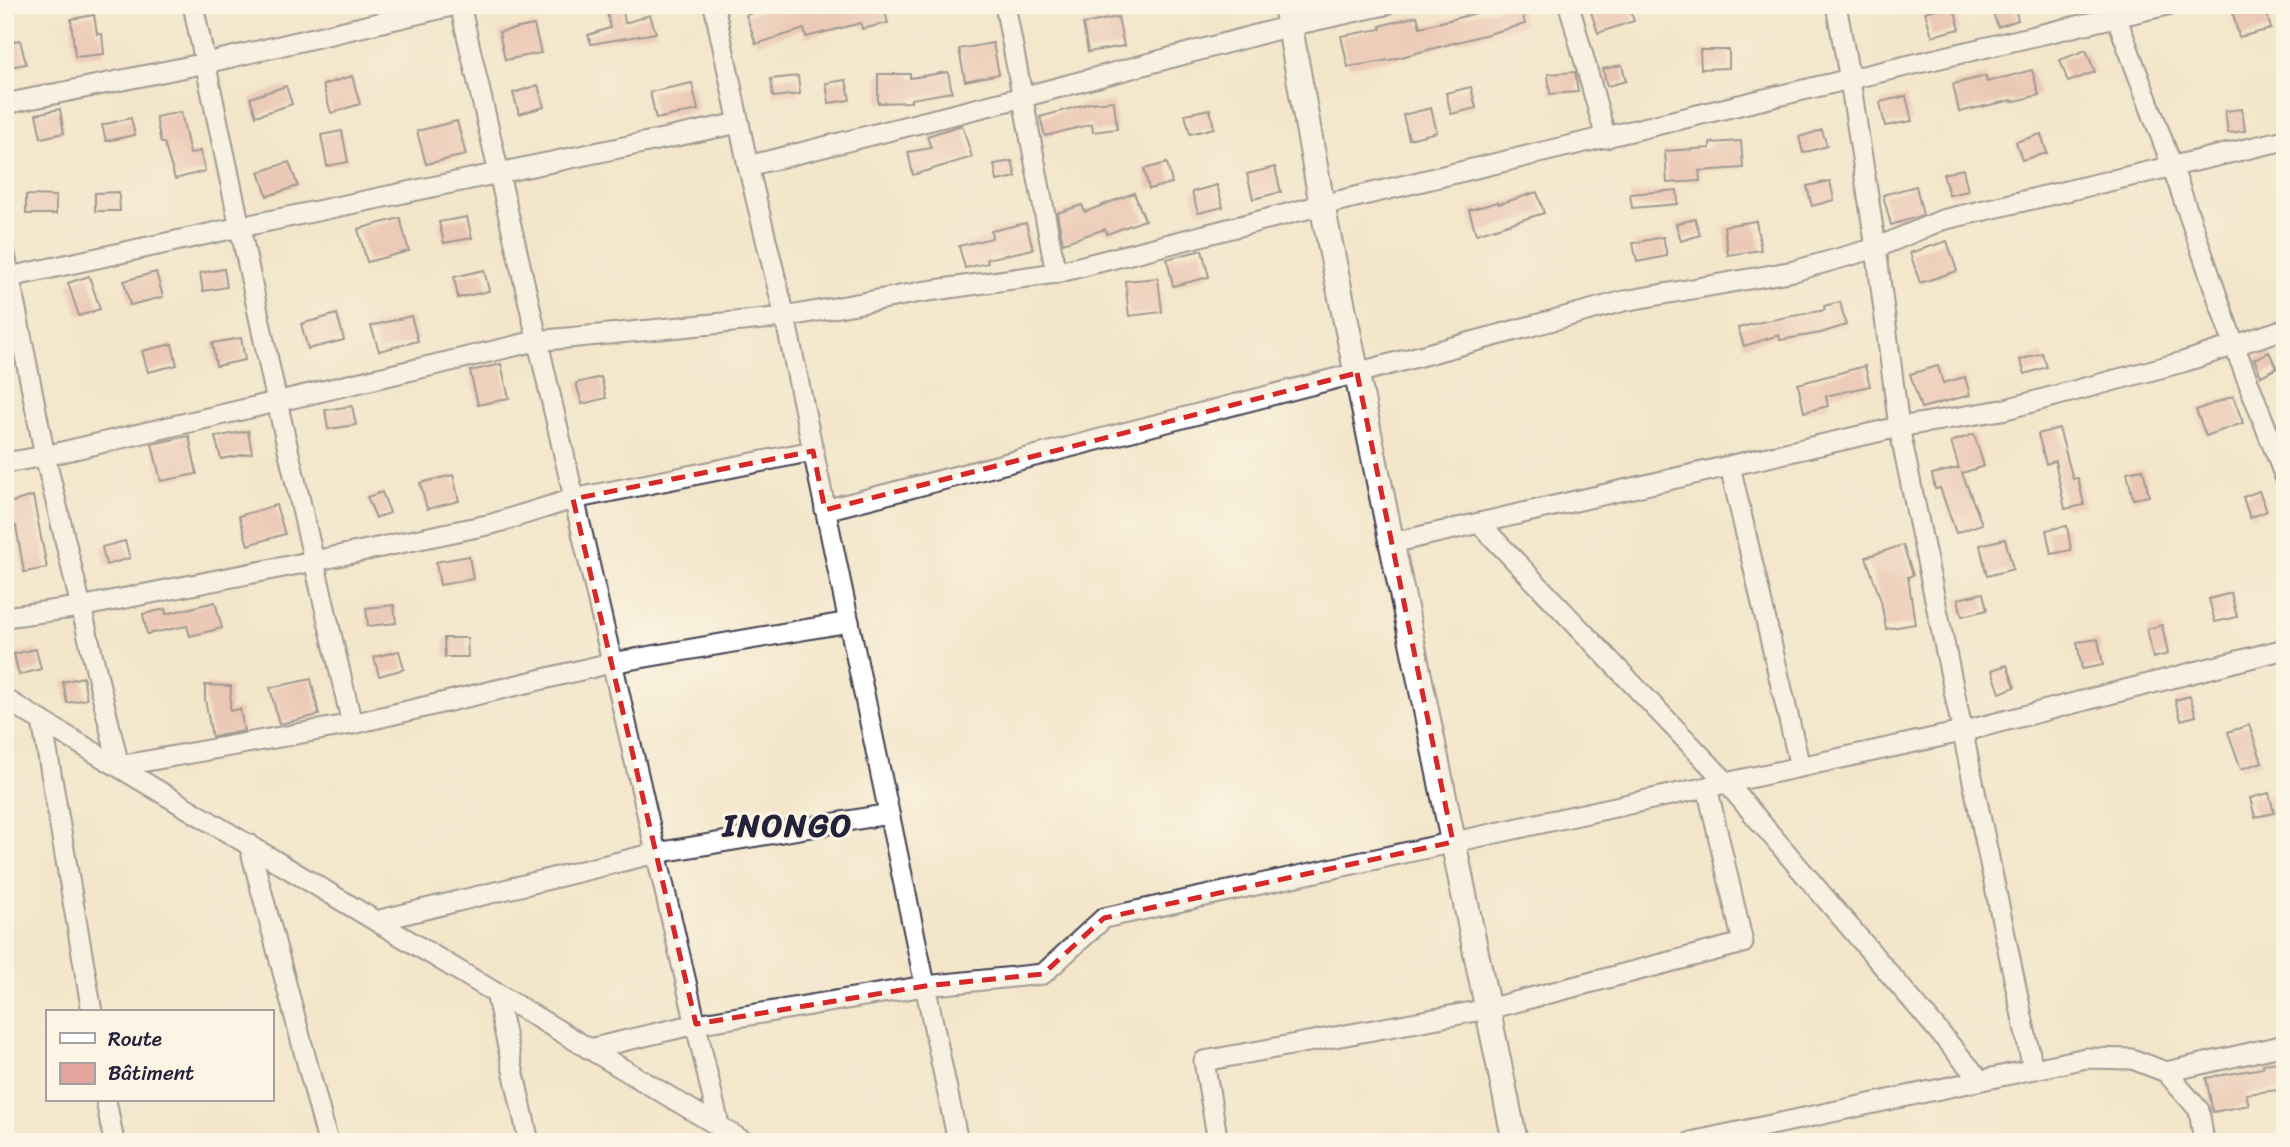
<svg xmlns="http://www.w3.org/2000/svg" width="2290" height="1147" font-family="Sriracha,sans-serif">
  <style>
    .building { fill: #e3a59d }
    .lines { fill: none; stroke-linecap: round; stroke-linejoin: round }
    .minor-casing { stroke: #413f50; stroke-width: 23 }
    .tertiary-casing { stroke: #413f50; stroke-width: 28 }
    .minor { stroke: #fff; stroke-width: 19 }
    .tertiary { stroke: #fff; stroke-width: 24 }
    .marked { fill: none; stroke: #d62828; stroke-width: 5; stroke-dasharray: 14 9; stroke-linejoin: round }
    .labels { text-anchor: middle; stroke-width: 6; stroke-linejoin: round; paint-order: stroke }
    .district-label { font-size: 32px; font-weight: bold; letter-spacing: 2px; fill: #22223b; stroke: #fcf5e5 }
  </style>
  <rect width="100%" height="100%" fill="#fcf5e5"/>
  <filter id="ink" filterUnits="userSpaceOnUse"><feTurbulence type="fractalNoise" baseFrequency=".0143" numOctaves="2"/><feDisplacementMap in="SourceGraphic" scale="14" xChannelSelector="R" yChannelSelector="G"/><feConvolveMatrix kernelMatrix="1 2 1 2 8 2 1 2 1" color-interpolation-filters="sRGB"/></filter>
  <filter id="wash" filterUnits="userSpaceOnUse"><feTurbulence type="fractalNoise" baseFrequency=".00686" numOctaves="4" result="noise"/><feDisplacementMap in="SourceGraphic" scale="28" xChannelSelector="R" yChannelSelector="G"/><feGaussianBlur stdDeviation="1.57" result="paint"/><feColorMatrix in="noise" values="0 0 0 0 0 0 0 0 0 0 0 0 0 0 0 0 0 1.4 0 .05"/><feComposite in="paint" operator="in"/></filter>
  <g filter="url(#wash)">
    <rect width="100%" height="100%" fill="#f3e6ca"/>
    <g id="blocks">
      <!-- building -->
      <g class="building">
        <path d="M606,5H622L625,23L650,15L656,33L591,44L588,35L610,28Z"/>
        <path d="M777,5H883L888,23L862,29L861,23L806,37L804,29L756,44L746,15Z"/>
        <path d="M1511,5H1520L1525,24L1390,60L1348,67L1341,36L1381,29L1380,26L1417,16L1420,27Z"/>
        <path d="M1600,5H1628L1634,21L1598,33L1590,9Z"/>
        <path d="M1948,5H1953L1960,29L1932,36L1925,12Z"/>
        <path d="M1990,5H2014L2018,20L1998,27Z"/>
        <path d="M2231,5H2265L2271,29L2239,37Z"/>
        <path d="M94,15L97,34H102L104,54L75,57L71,19Z"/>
        <path d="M1118,17L1124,46L1088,52L1083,24Z"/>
        <path d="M534,25L541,53L505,60L499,32Z"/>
        <path d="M20,40L26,64L5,68V43Z"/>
        <path d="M993,43L999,74L965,81L959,49Z"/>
        <path d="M1700,50H1729V68L1701,69Z"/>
        <path d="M2086,50L2095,72L2068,82L2060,60Z"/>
        <path d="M1622,65L1626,81L1607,86L1603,69Z"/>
        <path d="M2032,70L2039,95L2012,102V100L1959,112L1953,84L1986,76L1987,82Z"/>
        <path d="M948,72L952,92L911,99V102L878,103V74H910V78Z"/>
        <path d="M1575,72L1578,92L1550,94L1548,74Z"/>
        <path d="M352,76L360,104L331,113L323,85Z"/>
        <path d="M798,76L800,94L773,97L771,79Z"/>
        <path d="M846,80L850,100L829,103L826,83Z"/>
        <path d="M692,83L698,110L656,119L650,92Z"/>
        <path d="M538,85L544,107L519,114L513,93Z"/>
        <path d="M286,86L292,104L256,116L250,98Z"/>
        <path d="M1471,87L1476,108L1451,114L1446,93Z"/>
        <path d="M1906,96L1912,121L1885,126L1880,102Z"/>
        <path d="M1114,101L1117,129L1093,132L1092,124L1045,136L1040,117L1090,103Z"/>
        <path d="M1431,108L1437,132L1409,139L1403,115Z"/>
        <path d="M60,109L64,133L41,138L36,114Z"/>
        <path d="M1210,109L1214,128L1190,134L1185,114Z"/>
        <path d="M2242,109L2245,131L2228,133L2225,111Z"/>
        <path d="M181,112L190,154L200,151L205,171L175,179L164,143H161L156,117Z"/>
        <path d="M131,118L135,135L106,141L102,125Z"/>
        <path d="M457,121L466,155L426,164L417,131Z"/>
        <path d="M962,125L972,157L913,175L908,152L931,148L927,136Z"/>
        <path d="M1822,130L1827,146L1803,153L1799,137Z"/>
        <path d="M342,131L348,162L327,166L321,135Z"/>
        <path d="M2041,134L2047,153L2022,160L2016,142Z"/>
        <path d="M1741,141L1743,168L1699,171L1700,181L1667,183L1665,151L1710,148V143Z"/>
        <path d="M1012,161L1016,177L997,181L994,164Z"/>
        <path d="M289,162L298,186L267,196L259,172Z"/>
        <path d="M1167,163L1172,183L1149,189L1144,169Z"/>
        <path d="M1275,167L1281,192L1253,199L1247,174Z"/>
        <path d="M1963,169L1968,191L1949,195L1943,174Z"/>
        <path d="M1830,181L1834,200L1812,206L1807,186Z"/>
        <path d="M1217,185L1223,207L1198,213L1192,192Z"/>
        <path d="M1916,186L1923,215L1891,225L1883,195Z"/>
        <path d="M1677,190L1678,204L1632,208L1630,194Z"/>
        <path d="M119,192L120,211H95V193Z"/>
        <path d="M1537,192L1544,213L1476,234L1469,210L1498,202L1499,204Z"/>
        <path d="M1134,193L1145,220L1107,234L1105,229L1063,243L1057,213L1082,205L1085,212Z"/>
        <path d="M26,195L56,196V214H26Z"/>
        <path d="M467,217L472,238L444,243L439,222Z"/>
        <path d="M400,218L409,251L367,262L358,229Z"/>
        <path d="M1695,219L1700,235L1681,241L1676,224Z"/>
        <path d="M1756,221L1761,250L1728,255L1724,226Z"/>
        <path d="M1026,223L1033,249L987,259L988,263L965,268L959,246L992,238L991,231Z"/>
        <path d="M1663,237L1667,256L1637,262L1633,243Z"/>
        <path d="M1947,241L1957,271L1920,283L1910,253Z"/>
        <path d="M1202,250L1209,277L1173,286L1167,259Z"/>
        <path d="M224,269L227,287L203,291L200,273Z"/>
        <path d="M484,270L489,291L458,298L454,277Z"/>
        <path d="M156,272L163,297L130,305L124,281Z"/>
        <path d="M89,276L100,309L79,316L68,283Z"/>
        <path d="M1158,278L1162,312L1129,316L1125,281Z"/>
        <path d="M1840,302L1846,325L1821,333L1780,340L1779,335L1744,346L1738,328L1761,322L1825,310L1824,306Z"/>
        <path d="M337,314L344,340L308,349L301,324Z"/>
        <path d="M411,316L418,341L379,351L371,326Z"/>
        <path d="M241,338L245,360L216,366L212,343Z"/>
        <path d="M172,344L177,365L148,372L142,351Z"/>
        <path d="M2269,352L2277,368L2261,376L2254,359Z"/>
        <path d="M2042,353L2047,367L2025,374L2020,360Z"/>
        <path d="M501,364L509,398L478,405L470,371Z"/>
        <path d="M1865,366L1870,386L1826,396L1828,406L1804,412L1798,384Z"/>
        <path d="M1938,366L1943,383L1965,377L1970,395L1921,408L1910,374Z"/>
        <path d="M601,377L606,398L582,404L576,383Z"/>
        <path d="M2233,396L2243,423L2206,436L2196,410Z"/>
        <path d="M352,406L356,425L328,429L325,410Z"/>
        <path d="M2059,428L2073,479L2078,478L2084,505L2065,509L2055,461L2046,464L2038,434Z"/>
        <path d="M248,431L252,453L221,459L215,437Z"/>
        <path d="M1974,434L1984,466L1962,473L1982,524L1956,533L1940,488L1935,489L1932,474L1959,468L1951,442Z"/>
        <path d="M189,436L197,474L161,481L152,444Z"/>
        <path d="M2143,469L2149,496L2133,499L2127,472Z"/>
        <path d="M453,475L459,501L427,509L420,483Z"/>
        <path d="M2259,491L2267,511L2250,518L2243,497Z"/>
        <path d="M382,492L390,513L376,518L367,497Z"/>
        <path d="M33,496L47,568L24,572L16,526L9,528L5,504Z"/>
        <path d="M276,505L285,534L248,545L239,516Z"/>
        <path d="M2067,526L2071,550L2051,554L2046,530Z"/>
        <path d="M2005,539L2013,569L1987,576L1980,545Z"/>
        <path d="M125,541L130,558L106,565L102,547Z"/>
        <path d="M1903,545L1913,575L1908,577L1915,624L1886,629L1881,601L1866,557Z"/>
        <path d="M469,556L473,579L440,585L436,562Z"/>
        <path d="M1983,593L1987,610L1962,616L1958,599Z"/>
        <path d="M2231,593L2237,617L2215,622L2209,599Z"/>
        <path d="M215,602L222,628L190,636L187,626L147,634L143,614L165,609L166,614Z"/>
        <path d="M394,605L396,623L368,626L366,608Z"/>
        <path d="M2162,625L2168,654L2153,658L2147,629Z"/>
        <path d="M444,638H467L468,657H445Z"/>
        <path d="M2098,639L2103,665L2082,669L2077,642Z"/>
        <path d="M36,649L41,669L19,675L14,654Z"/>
        <path d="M399,651L404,669L379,676L374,657Z"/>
        <path d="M2007,665L2015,687L2000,693L1992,670Z"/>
        <path d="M83,677L87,699L67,703L63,682Z"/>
        <path d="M311,679L319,715L279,724L270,688Z"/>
        <path d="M205,685L231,686L230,711L240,709L244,731L212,737L205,699Z"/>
        <path d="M2190,696L2196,716L2181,720L2175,700Z"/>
        <path d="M2249,725L2262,762L2241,769L2228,732Z"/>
        <path d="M2269,793L2274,813L2255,817L2250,798Z"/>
        <path d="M2285,1061V1089L2246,1094L2249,1105L2213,1112L2206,1078L2263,1068V1064Z"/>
      </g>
    </g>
  </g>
  <g filter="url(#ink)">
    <use href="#blocks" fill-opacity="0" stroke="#413f50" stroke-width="2"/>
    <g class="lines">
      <defs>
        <g id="minor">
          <path d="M193,5L277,402L352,724"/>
          <path d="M460,5L723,1142"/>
          <path d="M714,5L748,166L785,317L958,1142"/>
          <path d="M1005,5L1056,273"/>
          <path d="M1569,5L1606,138"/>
          <path d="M1836,5L1850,80L1876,248L1899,427L2033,1069"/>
          <path d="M2113,8L2172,166L2234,345L2285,477"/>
          <path d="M5,104L206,63L456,5"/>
          <path d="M748,166L1023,97L1290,26L1385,5"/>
          <path d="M5,254L45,456L119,766L352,724L611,663L849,622"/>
          <path d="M10,277L240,227L739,123"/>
          <path d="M5,463L45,456L536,341L785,317L921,292L1056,273L1322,205L1752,102L2167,5"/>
          <path d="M1730,466L1800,767"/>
          <path d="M825,510L1357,373L1624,301L1794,271L1876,248L1942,220L2285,140"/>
          <path d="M1479,523L1727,783L1980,1080"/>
          <path d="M1392,543L1899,427L2002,410L2183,362L2285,329"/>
          <path d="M5,617L80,607L314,561L492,524L573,499L813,451"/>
          <path d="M5,699L745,1142"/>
          <path d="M42,721L92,1012"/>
          <path d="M249,844L328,1142"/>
          <path d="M376,921L656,853L889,814"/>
          <path d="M496,993L529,1142"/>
          <path d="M589,1049L696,1024L925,986L1043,974L1104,918L1961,732L2285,649"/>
          <path d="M2166,1072L2285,1045"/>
          <path d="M106,1100L114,1142"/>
          <path d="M1218,1142L1204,1061L1488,1009L1743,943L1707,787"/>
          <path d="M1691,1142L2086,1058L2132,1059L2166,1072L2199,1110L2204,1142"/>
        </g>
        <path id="tertiary" d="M1286,5L1322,205L1515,1142"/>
      </defs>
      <!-- minor casing -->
      <use href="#minor" class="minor-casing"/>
      <!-- tertiary casing -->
      <use href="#tertiary" class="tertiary-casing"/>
      <!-- minor -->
      <use href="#minor" class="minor"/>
      <!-- tertiary -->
      <use href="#tertiary" class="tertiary"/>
    </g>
  </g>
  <!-- marked area -->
  <path d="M0 0H2290V1147H0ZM1357,373L1453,842L1104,918L1043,974L925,986L696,1024L573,499L813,451L825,510Z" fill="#f3e6ca" fill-opacity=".55" fill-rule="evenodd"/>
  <path class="marked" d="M1357,373L1453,842L1104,918L1043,974L925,986L696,1024L573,499L813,451L825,510Z"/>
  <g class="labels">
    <!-- district labels -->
    <g class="district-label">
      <text x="788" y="836">INONGO</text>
    </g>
  </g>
  <!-- margin -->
  <rect width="2290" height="1147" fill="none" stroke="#fcf5e5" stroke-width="28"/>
  <!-- legend -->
  <rect x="46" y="1010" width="228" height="91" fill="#fcf5e5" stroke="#a5a1a1" stroke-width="2"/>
  <rect x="60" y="1033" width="35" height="10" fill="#ffffff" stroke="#a5a1a1" stroke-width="2"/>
  <text x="108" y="1046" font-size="21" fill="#22223b">Route</text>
  <rect x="60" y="1063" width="35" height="21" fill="#e3a59d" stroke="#a5a1a1" stroke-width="2"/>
  <text x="108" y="1080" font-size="21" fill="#22223b">Bâtiment</text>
</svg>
